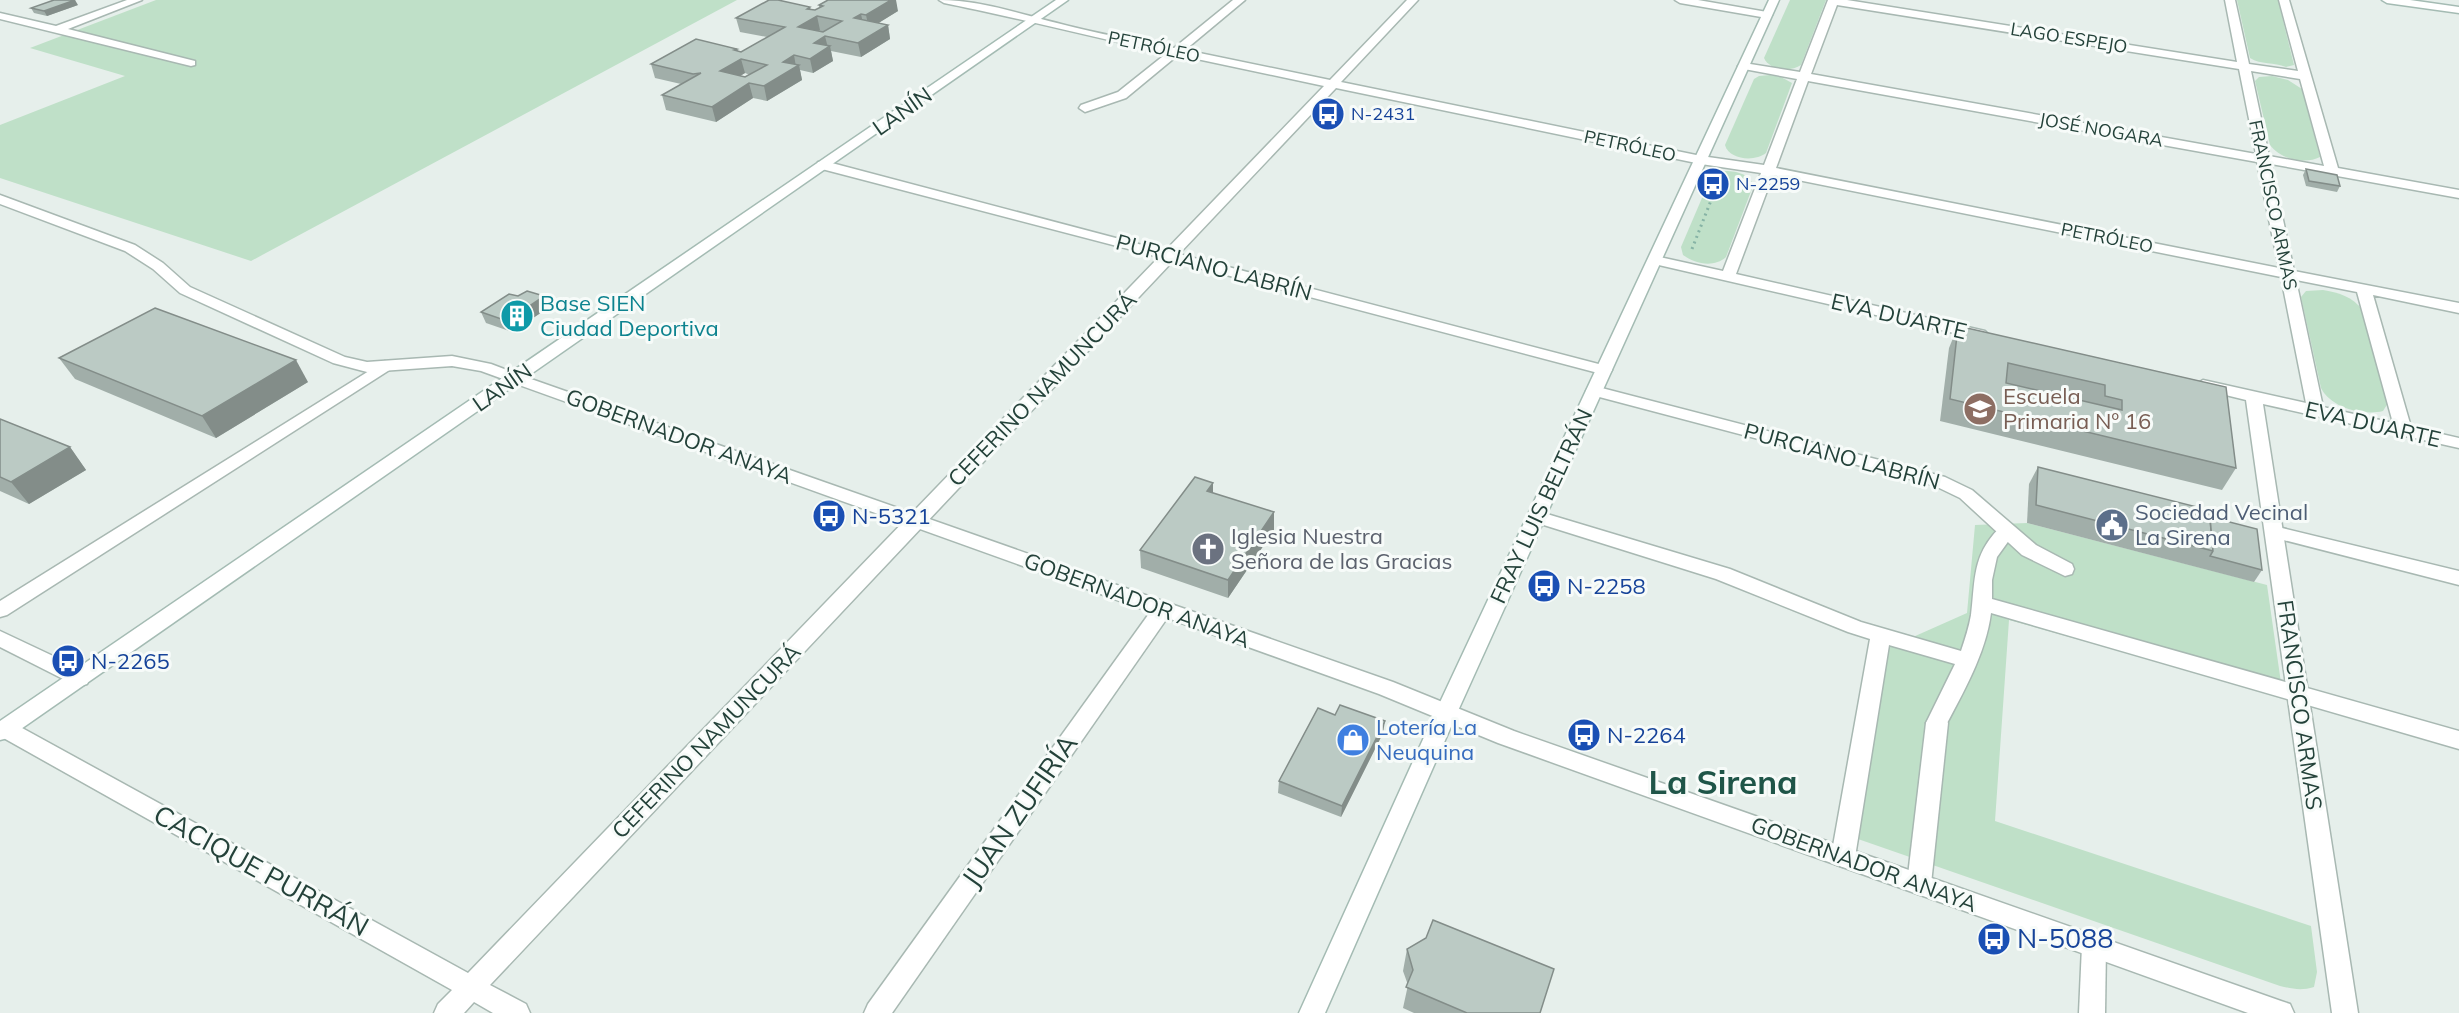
<svg xmlns="http://www.w3.org/2000/svg" width="2459" height="1013" font-family="Mulish,sans-serif">
  <style>
    .green { fill: #bfe0c8 }
    .lines { fill: none; stroke-linecap: round; stroke-linejoin: round }
    .service-casing { stroke: #a8b8b2; stroke-width: 3 }
    .pedestrian-casing { stroke: #a8b8b2; stroke-width: 3 }
    .minor-casing { stroke: #a8b8b2; stroke-width: 3 }
    .tertiary-casing { stroke: #a8b8b2; stroke-width: 3 }
    .secondary-casing { stroke: #a4bbb3; stroke-width: 3 }
    .path { stroke: #86b3a5; stroke-width: 3; stroke-dasharray: 2 4; stroke-linecap: butt }
    .service { fill: #fff; fill-rule: evenodd }
    .pedestrian { fill: #fff; fill-rule: evenodd }
    .minor { fill: #fff; fill-rule: evenodd }
    .tertiary { fill: #fff; fill-rule: evenodd }
    .secondary { fill: #fff; fill-rule: evenodd }
    .wall { fill: #a1aea9; fill-rule: evenodd }
    .shaded-wall { fill: #838d89 }
    .building { fill: #bbcac4; stroke: #838d89; stroke-width: 1.5; fill-rule: evenodd }
    .labels { text-anchor: middle; stroke-width: 6; stroke-linejoin: round; paint-order: stroke }
    .far-street-label { font-size: 18px; fill: #24423a; stroke: #f7fbf9 }
    .far-transit-label { font-size: 18px; fill: #164399; stroke: #f7fbf9; text-anchor: start }
    .street-label { font-size: 22px; fill: #24423a; stroke: #f7fbf9 }
    .culture-label { font-size: 22px; fill: #0d838f; stroke: #f7fbf9; text-anchor: start }
    .education-label { font-size: 22px; fill: #785e54; stroke: #f7fbf9; text-anchor: start }
    .service-label { font-size: 22px; fill: #4e5e75; stroke: #f7fbf9; text-anchor: start }
    .transit-label { font-size: 22px; fill: #164399; stroke: #f7fbf9; text-anchor: start }
    .worship-label { font-size: 22px; fill: #5b616d; stroke: #f7fbf9; text-anchor: start }
    .shop-label { font-size: 22px; fill: #366cbe; stroke: #f7fbf9; text-anchor: start }
    .near-street-label { font-size: 27px; fill: #24423a; stroke: #f7fbf9 }
    .near-transit-label { font-size: 27px; fill: #164399; stroke: #f7fbf9; text-anchor: start }
    .near-district-label { font-size: 33px; font-weight: bold; fill: #1f5548; stroke: #f7fbf9 }
  </style>
  <rect width="100%" height="100%" fill="#e6efeb"/>
  <!-- green -->
  <g class="green">
    <path d="M156,0H737L251,261L0,178V125L125,76L30,48Z"/>
    <path d="M1790,0H1826L1801,65C1791,72 1770,71 1764,58Z"/>
    <path d="M2237,0H2278L2294,65L2286,67C2274,62 2261,65 2250,58Z"/>
    <path d="M1770,75L1781,77L1792,83L1766,153C1755,162 1729,160 1725,145L1754,79L1759,76Z"/>
    <path d="M2272,76L2288,80L2302,89L2320,157C2305,165 2280,159 2270,145L2255,81L2259,77Z"/>
    <path d="M1723,171C1735,171 1750,173 1753,186L1726,257C1714,268 1695,264 1683,255L1681,247L1711,177Z"/>
    <path d="M2323,290C2337,292 2354,297 2362,310L2388,403L2383,411C2363,416 2331,408 2321,388L2301,297L2306,291Z"/>
    <path d="M2027,523L2267,585L2283,697L2009,620L1995,821L2311,926L2317,972L2314,987C2301,991 2293,989 2280,986L1835,831L1868,657L1967,613L1975,525Z"/>
  </g>
  <g class="lines">
    <defs>
      <g id="service">
        <path d="M385,361L393,366L391,369L7,615L0,617V601Z"/>
        <path d="M0,631L87,672L90,678L87,684L80,686L73,684L0,647Z"/>
      </g>
      <g id="pedestrian">
        <path d="M1537,511L1730,569L1861,622L1961,651C1965,639 1969,627 1971,615C1975,585 1972,560 1993,535C1999,528 2003,525 2012,528L2015,532L1997,557L1992,580V599L2459,731V749L1991,613C1986,653 1963,693 1944,729L1937,731L1930,729L1926,723L1955,664L1889,645L1855,857L1851,864L1843,867L1835,864L1831,857L1870,639L1848,632L1716,579L1531,521L1528,517L1531,513Z"/>
        <path d="M2274,526L2459,571V585L2268,536L2265,532L2268,528Z"/>
      </g>
      <g id="minor">
        <path d="M127,0H142L68,29L195,61V65L191,66L0,19V13L56,26Z"/>
        <path d="M939,0C981,0 1020,14 1061,24C1098,34 1136,40 1174,48L1233,0H1245L1185,50L1330,80L1407,0H1418L1341,82L1701,156L1764,165L1797,79L1744,69L1738,66L1744,63L1800,72L1828,0H1847L2237,62L2225,0H2235L2249,64L2298,71L2279,0H2289L2338,168L2459,190V198L2271,164L2294,271L2459,303V313L2373,295L2411,427L2459,438V448L2263,404L2358,1013H2332L2246,400L2197,388L2195,385L2203,380L2306,403L2281,277L1773,175L1736,274L1985,331L1988,334L1985,337L1980,339L1650,263L1648,260L1650,257L1655,256L1723,271L1761,173L1701,164L1336,88L1179,254L1610,367L1612,370L1610,373H1598L1173,261L490,985L526,1004L530,1013H493L474,1002L464,1013H434L438,1004L452,990L0,736V722L5,721L13,723L468,973L1159,257L818,168L817,165L818,162H828L1165,251L1324,86L1178,55L1126,98L1085,112L1079,108L1081,105L1118,92L1167,53C1092,37 1019,18 944,3ZM1837,5L2239,69L2256,154L1811,74ZM2251,71L2300,79L2324,166L2269,156ZM1808,81L2257,162L2279,268L1776,168ZM2296,280L2357,292L2393,423L2323,407Z"/>
        <path d="M1675,0H1698L1767,12L1772,15L1767,18L1680,3Z"/>
        <path d="M0,195L135,245L163,263L190,287L345,357L367,362L452,356L491,364L520,375L522,378L514,383L481,371L452,366L367,372L333,363L180,293L153,269L125,251L0,204Z"/>
        <path d="M1594,386L1945,477L1972,490L2036,545L2072,564L2074,569L2072,574L2065,576L2022,555L1960,498L1933,485L1588,394L1586,391L1588,388Z"/>
        <path d="M1163,602L1170,604L1173,609L1170,614L892,1013H864L868,1004L1156,604Z"/>
        <path d="M1937,715L1944,717L1948,723L1931,884L1927,891L1919,894L1911,891L1907,884L1926,723L1930,717Z"/>
        <path d="M2094,935L2103,938L2106,946L2105,1013H2079L2082,946L2085,938Z"/>
      </g>
      <path id="tertiary" d="M514,373L1393,682L1514,731L2281,1001L2290,1004L2294,1013H2248L1498,743L1379,694L508,381L506,378Z"/>
      <g id="secondary">
        <path d="M1056,0H1068L8,738L0,740V721Z"/>
        <path d="M1769,0H1779L1457,713L1325,1013H1299L1435,713Z"/>
        <path d="M2382,0H2410L2459,7V13L2387,3Z"/>
      </g>
    </defs>
    <!-- service casing -->
    <use href="#service" class="service-casing"/>
    <!-- pedestrian casing -->
    <use href="#pedestrian" class="pedestrian-casing"/>
    <!-- minor casing -->
    <use href="#minor" class="minor-casing"/>
    <!-- tertiary casing -->
    <use href="#tertiary" class="tertiary-casing"/>
    <!-- secondary casing -->
    <use href="#secondary" class="secondary-casing"/>
    <!-- path -->
    <path class="path" d="M1692,249L1719,180"/>
    <!-- service -->
    <use href="#service" class="service"/>
    <!-- pedestrian -->
    <use href="#pedestrian" class="pedestrian"/>
    <!-- minor -->
    <use href="#minor" class="minor"/>
    <!-- tertiary -->
    <use href="#tertiary" class="tertiary"/>
    <!-- secondary -->
    <use href="#secondary" class="secondary"/>
  </g>
  <!-- wall -->
  <g class="wall">
    <path d="M78,5L47,16L34,13L31,8Z"/>
    <path d="M819,5L898,11L878,23L888,25L890,39L861,57L831,51L833,61L813,73L800,70L802,80L767,101L753,98L716,122L666,110L662,95L681,84L655,78L651,64L737,49L738,51L741,52L767,37L740,32L736,18L811,10H815L819,8ZM745,73L750,75L745,77L740,76Z"/>
    <path d="M2306,169L2340,186L2337,192L2306,186L2303,175Z"/>
    <path d="M548,308L512,332L486,323L481,312Z"/>
    <path d="M1958,326L2226,387L2236,468L2222,490L1940,421L1949,348Z"/>
    <path d="M59,358L308,382L216,438L75,379Z"/>
    <path d="M0,419L70,447L86,470L29,504L0,491Z"/>
    <path d="M2038,467L2210,517L2262,570L2254,582L2027,523L2029,484Z"/>
    <path d="M1213,483V493L1274,530L1228,598L1141,568L1140,550Z"/>
    <path d="M1335,715L1383,733L1341,817L1278,793L1279,781Z"/>
    <path d="M1407,949L1540,1013H1414L1403,1008L1408,985L1403,971Z"/>
  </g>
  <!-- shaded-wall -->
  <g class="shaded-wall">
    <path d="M75,0L78,5L47,16L44,11Z"/>
    <path d="M891,0H896L898,11L869,29L866,15Z"/>
    <path d="M810,7L813,18L817,16L820,30L801,41L798,27L807,9Z"/>
    <path d="M861,14L864,28L854,18Z"/>
    <path d="M888,25L890,39L861,57L858,43Z"/>
    <path d="M825,36L828,48L830,46L833,61L813,73L810,59L814,43Z"/>
    <path d="M737,49L740,60L741,59L745,73L723,86L720,71L734,50Z"/>
    <path d="M794,55L796,67L799,65L802,80L767,101L764,86L783,62Z"/>
    <path d="M749,83L753,98L716,122L712,107Z"/>
    <path d="M544,296L548,308L512,332L507,321Z"/>
    <path d="M296,360L308,382L216,438L202,416Z"/>
    <path d="M70,447L86,470L29,504L11,482Z"/>
    <path d="M1213,483V500L1207,491Z"/>
    <path d="M1274,512V530L1228,598V580Z"/>
    <path d="M1385,721L1383,733L1341,817L1342,806Z"/>
  </g>
  <!-- building -->
  <g class="building">
    <path d="M54,0H75L44,11L31,8Z"/>
    <path d="M769,0H778L810,7L807,9L815,10L823,6L819,5L828,0H891L866,15L861,14L854,18L888,25L858,43L825,36L814,43L830,46L810,59L794,55L783,62L799,65L764,86L749,83L712,107L662,95L701,73L693,74L651,64L696,39L737,49L734,50L741,52L785,27L736,18ZM817,16L842,21L823,32L798,27ZM741,59L767,65L745,77L720,71Z"/>
    <path d="M2306,169L2337,175L2340,186L2309,181Z"/>
    <path d="M527,291L544,296L507,321L481,312L509,294L518,296Z"/>
    <path d="M155,308L296,360L202,416L59,358Z"/>
    <path d="M1958,326L2226,387L2236,468L1950,399ZM2008,363L2105,385V396L2122,400V410L2006,383Z"/>
    <path d="M0,419L70,447L11,482L0,477Z"/>
    <path d="M2038,467L2209,510L2213,551L2036,505Z"/>
    <path d="M1195,477L1213,483L1207,491L1274,512L1228,580L1140,550Z"/>
    <path d="M2210,517L2257,529L2262,570L2210,556L2213,551Z"/>
    <path d="M1340,705L1385,721L1342,806L1279,781L1318,708L1335,715Z"/>
    <path d="M1433,920L1554,969L1540,1013H1467L1406,987L1413,970L1407,949L1426,938Z"/>
  </g>
  <!-- icons -->
  <defs>
    <symbol id="bus-disc" viewBox="-11 -11 22 22"><circle r="9.5" fill="#1a4fb4" stroke="#f7fbf9"/><path d="M-5-6H5V4H4V6H2V4H-2V6H-4V4H-5ZM-3.5-4V0h7V-4ZM-3.5 1.2v1.5H-2V1.2ZM2 1.2v1.5H3.5V1.2Z" fill="#fff"/></symbol>
    <symbol id="building-disc" viewBox="-11 -11 22 22"><circle r="9.5" fill="#0f9aa8" stroke="#f7fbf9"/><path d="M-4-6H4V6H1V3H-1V6H-4ZM-2.5-4.3h1.7v1.8h-1.7ZM.8-4.3h1.7v1.8H.8ZM-2.5-1h1.7V.8h-1.7ZM.8-1h1.7V.8H.8Z" fill="#fff"/></symbol>
    <symbol id="school-disc" viewBox="-11 -11 22 22"><circle r="9.5" fill="#8d6e63" stroke="#f7fbf9"/><path d="M0-5L7-2L0 1L-7-2ZM-4 1L0 2.5L4 1V4Q0 6-4 4Z" fill="#fff"/></symbol>
    <symbol id="civic-disc" viewBox="-11 -11 22 22"><circle r="9.5" fill="#5c6f8a" stroke="#f7fbf9"/><path d="M-.6-6.5H3V-4.5H.6V-3L4-1V1h2V6H-6V1h2V-1L-.6-3ZM-1.2 2.5V6h2.4V2.5Z" fill="#fff"/></symbol>
    <symbol id="church-disc" viewBox="-11 -11 22 22"><circle r="9.5" fill="#6b7280" stroke="#f7fbf9"/><path d="M-1.2-6h2.4v3.5h3.3v2.4h-3.3V6h-2.4V-.1h-3.3v-2.4h3.3Z" fill="#fff"/></symbol>
    <symbol id="shop-disc" viewBox="-11 -11 22 22"><circle r="9.5" fill="#3f7fe0" stroke="#f7fbf9"/><path d="M-5-2.5h2.3a2.7 3.5 0 0 1 5.4 0H5L5.5 6h-11ZM-1.5-2.5h3a1.5 2.3 0 0 0-3 0Z" fill="#fff"/></symbol>
  </defs>
  <g fill-rule="evenodd">
    <use href="#bus-disc" x="1309" y="95" width="38" height="38"/>
    <use href="#bus-disc" x="1694" y="165" width="38" height="38"/>
    <use href="#building-disc" x="498" y="297" width="38" height="38"/>
    <use href="#school-disc" x="1961" y="390" width="38" height="38"/>
    <use href="#bus-disc" x="810" y="497" width="38" height="38"/>
    <use href="#civic-disc" x="2093" y="506" width="38" height="38"/>
    <use href="#church-disc" x="1189" y="530" width="38" height="38"/>
    <use href="#bus-disc" x="1525" y="567" width="38" height="38"/>
    <use href="#bus-disc" x="49" y="642" width="38" height="38"/>
    <use href="#bus-disc" x="1565" y="716" width="38" height="38"/>
    <use href="#shop-disc" x="1334" y="721" width="38" height="38"/>
    <use href="#bus-disc" x="1975" y="920" width="38" height="38"/>
  </g>
  <g class="labels">
    <!-- far-street labels -->
    <g class="far-street-label">
      <text transform="translate(2069 38) rotate(9)" y="6">LAGO ESPEJO</text>
      <text transform="translate(1154 47) rotate(12)" y="6">PETRÓLEO</text>
      <text transform="translate(2101 130) rotate(10)" y="6">JOSÉ NOGARA</text>
      <text transform="translate(1630 146) rotate(12)" y="6">PETRÓLEO</text>
      <text transform="translate(2273 205) rotate(78)" y="6">FRANCISCO ARMAS</text>
      <text transform="translate(2107 238) rotate(11)" y="6">PETRÓLEO</text>
    </g>
    <!-- far-transit labels -->
    <g class="far-transit-label">
      <text x="1351" y="120">N-2431</text>
      <text x="1736" y="190">N-2259</text>
    </g>
    <!-- street labels -->
    <g class="street-label">
      <text transform="translate(902 111) rotate(-35)" y="8">LANÍN</text>
      <text transform="translate(1214 267) rotate(15)" y="8">PURCIANO LABRÍN</text>
      <text transform="translate(1899 316) rotate(13)" y="8">EVA DUARTE</text>
      <text transform="translate(502 387) rotate(-35)" y="8">LANÍN</text>
      <text transform="translate(1042 389) rotate(-46)" y="8">CEFERINO NAMUNCURÁ</text>
      <text transform="translate(2373 424) rotate(13)" y="8">EVA DUARTE</text>
      <text transform="translate(679 436) rotate(20)" y="8">GOBERNADOR ANAYA</text>
      <text transform="translate(1842 456) rotate(15)" y="8">PURCIANO LABRÍN</text>
      <text transform="translate(1541 506) rotate(-65)" y="8">FRAY LUIS BELTRÁN</text>
      <text transform="translate(1137 600) rotate(20)" y="8">GOBERNADOR ANAYA</text>
      <text transform="translate(2300 705) rotate(82)" y="8">FRANCISCO ARMAS</text>
      <text transform="translate(706 741) rotate(-46)" y="8">CEFERINO NAMUNCURÁ</text>
      <text transform="translate(1864 864) rotate(20)" y="8">GOBERNADOR ANAYA</text>
    </g>
    <!-- culture labels -->
    <g class="culture-label">
      <text x="540" y="311">Base SIEN<tspan x="540" dy="25">Ciudad Deportiva</tspan></text>
    </g>
    <!-- education labels -->
    <g class="education-label">
      <text x="2003" y="404">Escuela<tspan x="2003" dy="25">Primaria Nº 16</tspan></text>
    </g>
    <!-- service labels -->
    <g class="service-label">
      <text x="2135" y="520">Sociedad Vecinal<tspan x="2135" dy="25">La Sirena</tspan></text>
    </g>
    <!-- transit labels -->
    <g class="transit-label">
      <text x="852" y="524">N-5321</text>
      <text x="1567" y="594">N-2258</text>
      <text x="91" y="669">N-2265</text>
      <text x="1607" y="743">N-2264</text>
    </g>
    <!-- worship labels -->
    <g class="worship-label">
      <text x="1231" y="544">Iglesia Nuestra<tspan x="1231" dy="25">Señora de las Gracias</tspan></text>
    </g>
    <!-- shop labels -->
    <g class="shop-label">
      <text x="1376" y="735">Lotería La<tspan x="1376" dy="25">Neuquina</tspan></text>
    </g>
    <!-- near-street labels -->
    <g class="near-street-label">
      <text transform="translate(1020 811) rotate(-55)" y="9">JUAN ZUFIRÍA</text>
      <text transform="translate(261 871) rotate(29)" y="9">CACIQUE PURRÁN</text>
    </g>
    <!-- near-transit labels -->
    <g class="near-transit-label">
      <text x="2017" y="948">N-5088</text>
    </g>
    <!-- near-district labels -->
    <g class="near-district-label">
      <text x="1723" y="794">La Sirena</text>
    </g>
  </g>
</svg>
